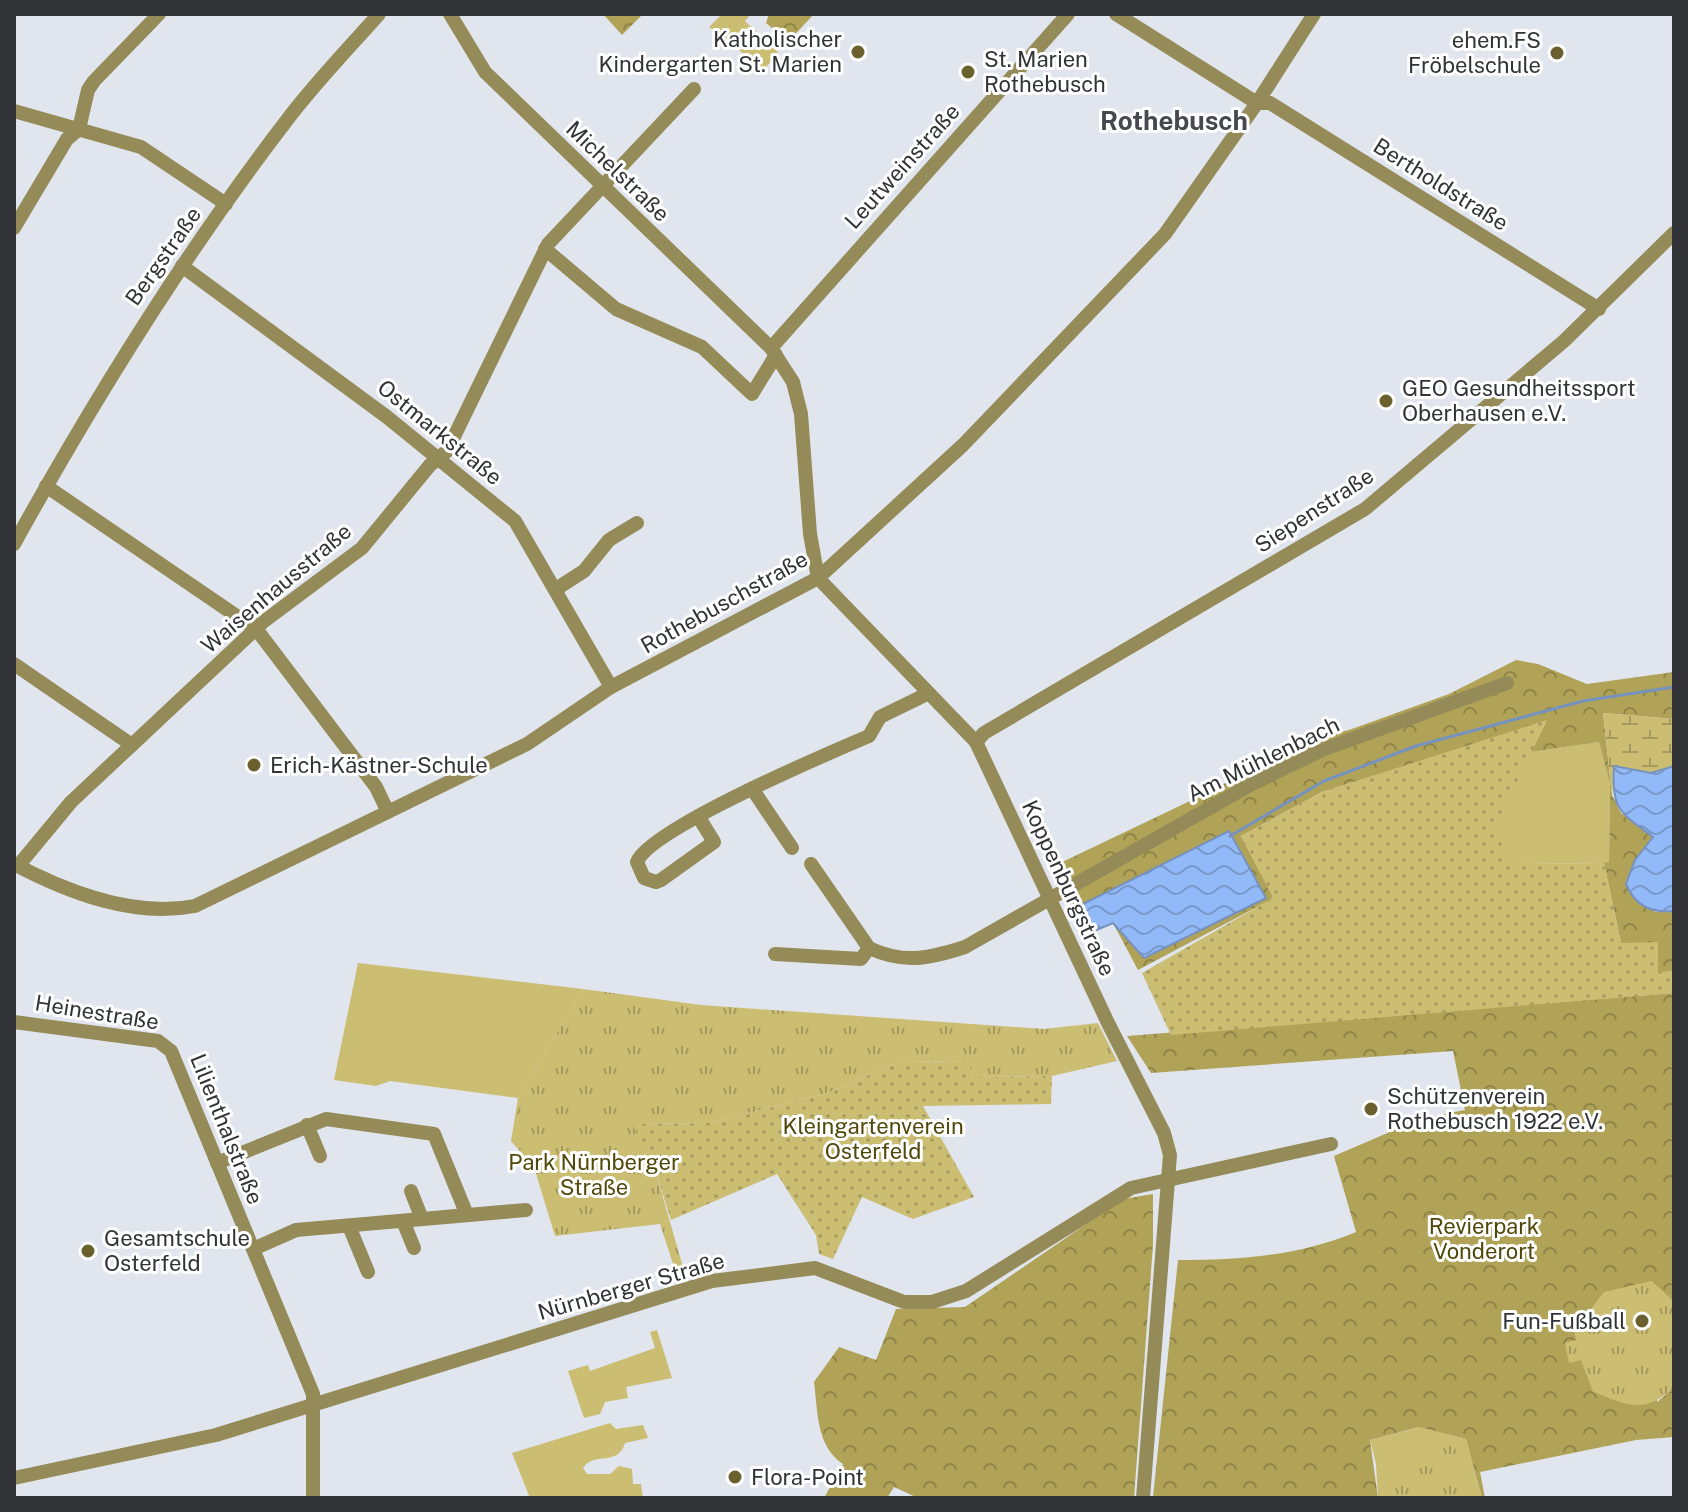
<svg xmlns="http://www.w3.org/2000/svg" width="1688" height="1512" font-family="'Public Sans',sans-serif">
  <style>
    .grass { fill: #cbbd72 }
    .forest { fill: url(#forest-crowns) }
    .wetland { fill: url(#wetland-marsh) }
    .park { fill: url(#park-tufts) }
    .garden { fill: url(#garden-dots) }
    .water { fill: url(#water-waves); stroke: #7692be; stroke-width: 2 }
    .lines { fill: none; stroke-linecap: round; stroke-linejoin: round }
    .stream { stroke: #7692be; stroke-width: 3 }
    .minor { stroke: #948b58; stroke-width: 14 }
    .poi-dot { fill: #6a612e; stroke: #fff; stroke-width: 3 }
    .labels { text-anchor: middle; stroke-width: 6; stroke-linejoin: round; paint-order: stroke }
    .poi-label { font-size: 22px; fill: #313336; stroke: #fff; text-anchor: start }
    .street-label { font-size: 22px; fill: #313336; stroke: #fff }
    .park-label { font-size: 22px; fill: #504708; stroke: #fff }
    .quarter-label { font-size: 26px; font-weight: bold; fill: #45494f; stroke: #fff }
  </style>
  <defs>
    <pattern id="forest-crowns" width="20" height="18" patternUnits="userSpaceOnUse" patternTransform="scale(2)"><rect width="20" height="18" fill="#b0a357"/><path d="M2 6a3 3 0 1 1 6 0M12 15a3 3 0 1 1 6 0" fill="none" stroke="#908549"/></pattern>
    <pattern id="wetland-marsh" width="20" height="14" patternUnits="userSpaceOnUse" patternTransform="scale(2)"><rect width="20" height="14" fill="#cbbd72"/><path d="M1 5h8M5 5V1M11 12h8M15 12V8" fill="none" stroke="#a59a5e"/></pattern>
    <pattern id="park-tufts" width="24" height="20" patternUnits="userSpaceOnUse" patternTransform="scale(2)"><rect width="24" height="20" fill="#cbbd72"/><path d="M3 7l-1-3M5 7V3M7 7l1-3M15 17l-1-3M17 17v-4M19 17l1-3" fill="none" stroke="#a59a5e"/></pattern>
    <pattern id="garden-dots" width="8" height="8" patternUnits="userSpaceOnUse" patternTransform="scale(2)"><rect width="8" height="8" fill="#cbbd72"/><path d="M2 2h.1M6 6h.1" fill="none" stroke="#a59a5e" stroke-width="1.8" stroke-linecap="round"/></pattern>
    <pattern id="water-waves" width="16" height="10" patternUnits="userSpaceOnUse" patternTransform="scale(2)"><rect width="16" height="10" fill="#93baf8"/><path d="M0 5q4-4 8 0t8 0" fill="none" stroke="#7998ca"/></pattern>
  </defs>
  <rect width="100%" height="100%" fill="#e1e5ed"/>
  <!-- grass -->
  <g class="grass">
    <path d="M722,14H751L745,21L778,52L762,73L731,42L709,27Z"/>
    <path d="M1599,742L1610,784L1609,863L1512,864L1493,830L1531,752Z"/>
    <path d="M358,963L583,989L518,1098L390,1081L376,1086L334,1080Z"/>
    <path d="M657,1330L672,1378L626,1387L628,1398L605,1402L600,1414L584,1418L568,1371L588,1365L590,1371L655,1348L650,1332Z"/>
    <path d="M610,1423L616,1429L643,1425L648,1438L625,1443C618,1467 594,1451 583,1468L587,1474H610L619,1466L632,1469L633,1484H641L643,1498H530L512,1453Z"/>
    <path d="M1420,1427L1466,1439L1482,1498H1378L1376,1464L1370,1440Z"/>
  </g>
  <!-- forest -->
  <g class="forest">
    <path d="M603,14H643L622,35Z"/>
    <path d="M769,14H814L788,42L766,23Z"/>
    <path d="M1516,660L1538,664L1587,684L1674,672V719L1603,713L1612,795L1621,813L1653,836L1635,860L1655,912L1674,911V971L1658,973L1621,943L1604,863L1609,862L1610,784L1599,742L1531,752L1546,722L1322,792L1241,836L1274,898L1138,970L1113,923L1229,831L1073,909L1056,865L1215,789L1304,740L1349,730L1449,694Z"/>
    <path d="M1674,993V1302L1651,1281L1657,1402L1674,1388V1437L1636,1440L1480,1472L1485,1498H1482L1466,1439L1419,1427L1370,1440L1378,1498L1153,1497L1178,1260C1239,1260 1299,1256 1356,1232L1334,1156L1399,1128V1123L1465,1110L1453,1051L1151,1073L1127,1036Z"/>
    <path d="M1153,1194V1245L1134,1498H918L894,1487L887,1498H824L843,1464C816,1446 818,1412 814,1382L839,1347L876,1360L896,1309L965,1307L1123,1199Z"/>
  </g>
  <!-- wetland -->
  <path class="wetland" d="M1603,713L1674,719V766L1651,773L1615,766L1612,795Z"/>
  <!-- park -->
  <g class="park">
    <path d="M583,989L701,1005L1044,1029L1098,1023L1117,1061L1052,1076L973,1077L969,1061L899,1062L828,1093L710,1123L633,1124L656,1173L685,1274L678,1279L660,1224L555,1236L534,1167L511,1141L518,1098Z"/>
    <path d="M1651,1281L1674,1302V1388C1642,1415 1629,1405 1593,1392L1581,1360L1569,1363L1565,1343L1576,1340L1574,1331L1604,1292Z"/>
    <path d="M1431,1435C1462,1436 1466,1473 1461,1498H1394C1394,1474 1408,1445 1431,1435Z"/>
  </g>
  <!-- garden -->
  <g class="garden">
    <path d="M1547,720L1494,830L1513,864L1604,863L1621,943L1658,942V972L1674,971V993L1171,1035L1142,973L1273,898L1241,836L1322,792Z"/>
    <path d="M970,1061L973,1077L1052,1076L1051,1104L923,1106L974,1197L913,1219L862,1197L833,1259L819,1254L816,1235L777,1174L671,1220L656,1173L632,1124L710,1123L828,1093L899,1062Z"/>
  </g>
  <!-- water -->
  <g class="water">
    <path d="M1614,766L1651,773L1674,766V911C1651,913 1635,906 1626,884L1635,860L1653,837C1620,812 1611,810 1614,766Z"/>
    <path d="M1229,831L1266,898L1144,958L1113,923L1085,935L1073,909Z"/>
  </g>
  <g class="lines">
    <!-- stream -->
    <path class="stream" d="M1230,836L1324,781L1416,746L1583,701L1674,687"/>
    <!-- minor -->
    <g class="minor">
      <path d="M450,14L485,72L771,348L793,382L801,414L810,534L818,578L976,742L1108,1023L1164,1133L1170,1155L1143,1498"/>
      <path d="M1116,14L1257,103H1270L1599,309"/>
      <path d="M14,111L141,147L226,204"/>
      <path d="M14,228L67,139L79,129L88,90L94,81L159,14"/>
      <path d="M545,249L616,309L702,347L752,394L776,355"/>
      <path d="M182,266L387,417L515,521L611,687"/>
      <path d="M771,348L1068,14"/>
      <path d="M46,486L257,630L376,787L388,812"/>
      <path d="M14,544C96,396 184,254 287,120C315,83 348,49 379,14"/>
      <path d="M556,589L584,571L609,540L637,523"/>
      <path d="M14,664L132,745"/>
      <path d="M976,742L984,733L1365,509L1564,341L1674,233"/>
      <path d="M753,790L792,848"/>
      <path d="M698,816L714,842L661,880L656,882L644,878L637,862C650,829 829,753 869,736L880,717L927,694"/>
      <path d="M14,864C67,892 133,918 195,906L527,744L611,687L818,578L963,445L1165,234L1257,103L1314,14"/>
      <path d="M811,864L869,948"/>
      <path d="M18,866L71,802L263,622L362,548L430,465L447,451L548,244L694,89"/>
      <path d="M775,954L861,959L869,948C904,964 928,959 965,947L1252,784L1322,750L1507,683"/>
      <path d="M14,1022L158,1041L171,1051L313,1394V1498"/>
      <path d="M307,1125L320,1156"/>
      <path d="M217,1163L326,1119L434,1134L467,1215"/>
      <path d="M411,1191L422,1219"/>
      <path d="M403,1221L414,1248"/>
      <path d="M349,1226L368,1272"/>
      <path d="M253,1249L296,1230L526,1210"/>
      <path d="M14,1478L216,1435L712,1281L815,1268L904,1302H932L966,1291L1131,1188L1331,1144"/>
    </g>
  </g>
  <!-- markers -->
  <g class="poi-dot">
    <circle cx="858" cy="52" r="8"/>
    <circle cx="1557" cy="53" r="8"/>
    <circle cx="968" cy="72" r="8"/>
    <circle cx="1386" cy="401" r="8"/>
    <circle cx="254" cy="765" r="8"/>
    <circle cx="1371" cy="1109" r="8"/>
    <circle cx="88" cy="1251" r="8"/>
    <circle cx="1642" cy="1321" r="8"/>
    <circle cx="735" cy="1477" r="8"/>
  </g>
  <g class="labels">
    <!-- poi labels -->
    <g class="poi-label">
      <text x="842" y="47" text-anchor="end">Katholischer<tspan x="842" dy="25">Kindergarten St. Marien</tspan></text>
      <text x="1541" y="48" text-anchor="end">ehem.FS<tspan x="1541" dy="25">Fröbelschule</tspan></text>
      <text x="984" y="67">St. Marien<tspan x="984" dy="25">Rothebusch</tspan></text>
      <text x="1402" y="396">GEO Gesundheitssport<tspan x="1402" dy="25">Oberhausen e.V.</tspan></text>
      <text x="270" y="773">Erich-Kästner-Schule</text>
      <text x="1387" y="1104">Schützenverein<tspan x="1387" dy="25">Rothebusch 1922 e.V.</tspan></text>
      <text x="104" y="1246">Gesamtschule<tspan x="104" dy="25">Osterfeld</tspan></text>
      <text x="1626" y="1329" text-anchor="end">Fun-Fußball</text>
      <text x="751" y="1485">Flora-Point</text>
    </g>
    <!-- street labels -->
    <g class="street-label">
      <text transform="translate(902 166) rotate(-48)" y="8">Leutweinstraße</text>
      <text transform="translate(618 171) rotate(44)" y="8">Michelstraße</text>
      <text transform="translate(1441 184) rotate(32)" y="8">Bertholdstraße</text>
      <text transform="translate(163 256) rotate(-55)" y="8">Bergstraße</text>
      <text transform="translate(440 432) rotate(39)" y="8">Ostmarkstraße</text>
      <text transform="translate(1314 510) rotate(-33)" y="8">Siepenstraße</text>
      <text transform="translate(276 588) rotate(-40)" y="8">Waisenhausstraße</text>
      <text transform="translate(724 602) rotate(-29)" y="8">Rothebuschstraße</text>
      <text transform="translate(1263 759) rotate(-26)" y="8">Am Mühlenbach</text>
      <text transform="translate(1069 888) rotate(65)" y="8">Koppenburgstraße</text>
      <text transform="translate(97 1012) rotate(9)" y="8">Heinestraße</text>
      <text transform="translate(227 1129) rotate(68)" y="8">Lilienthalstraße</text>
      <text transform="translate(631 1286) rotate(-16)" y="8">Nürnberger Straße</text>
    </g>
    <!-- park labels -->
    <g class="park-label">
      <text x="873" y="1134">Kleingartenverein<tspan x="873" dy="25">Osterfeld</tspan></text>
      <text x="594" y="1170">Park Nürnberger<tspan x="594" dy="25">Straße</tspan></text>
      <text x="1484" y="1234">Revierpark<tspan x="1484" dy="25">Vonderort</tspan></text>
    </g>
    <!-- quarter labels -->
    <g class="quarter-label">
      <text x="1174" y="130">Rothebusch</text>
    </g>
  </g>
  <!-- border -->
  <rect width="1688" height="1512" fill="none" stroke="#313336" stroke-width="32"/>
</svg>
